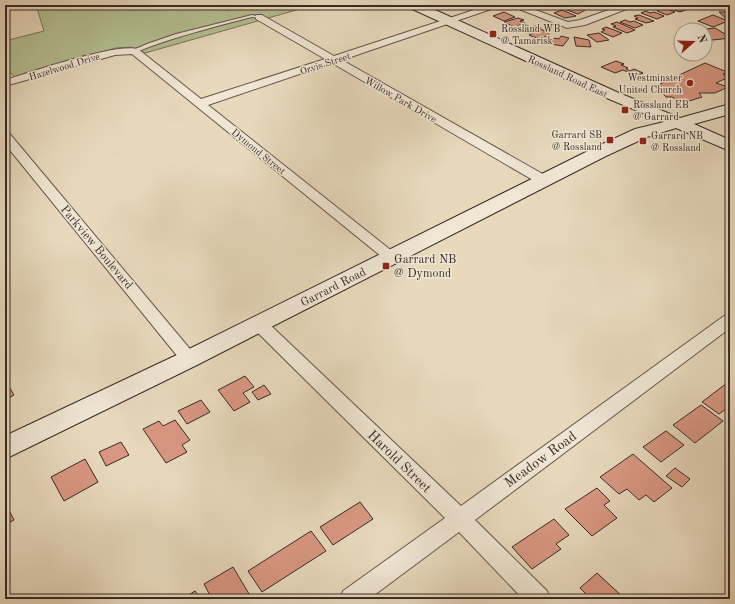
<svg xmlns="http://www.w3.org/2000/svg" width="735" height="604" font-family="'Old Standard TT',serif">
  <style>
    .green { fill: #b4c093; stroke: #76765c }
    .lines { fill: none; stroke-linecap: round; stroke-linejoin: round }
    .stream { stroke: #747f80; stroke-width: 5 }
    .building { fill: #d99782; stroke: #372b25 }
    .lane-casing { stroke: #63564b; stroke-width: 2 }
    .street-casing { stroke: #63564b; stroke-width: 2 }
    .secondary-casing { stroke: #372b25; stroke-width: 2 }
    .lane { fill: #f0e6d4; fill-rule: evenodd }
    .street { fill: #f0e6d4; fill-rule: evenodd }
    .secondary { fill: #f0e6d4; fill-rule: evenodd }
    .poi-dot { fill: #8f2418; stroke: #f0e6d4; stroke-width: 1.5 }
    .labels { text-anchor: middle; stroke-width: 3; stroke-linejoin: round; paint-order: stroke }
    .far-poi-label { font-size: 10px; fill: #372b25; stroke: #f0e6d4; text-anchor: start }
    .far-street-label { font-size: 10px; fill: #372b25; stroke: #f0e6d4 }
    .street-label { font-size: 12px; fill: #372b25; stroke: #f0e6d4 }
    .poi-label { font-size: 12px; fill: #372b25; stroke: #f0e6d4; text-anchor: start }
    .near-street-label { font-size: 14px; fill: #372b25; stroke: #f0e6d4 }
  </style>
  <rect width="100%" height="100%" fill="#e8d9bd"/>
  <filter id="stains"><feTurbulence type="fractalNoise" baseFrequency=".005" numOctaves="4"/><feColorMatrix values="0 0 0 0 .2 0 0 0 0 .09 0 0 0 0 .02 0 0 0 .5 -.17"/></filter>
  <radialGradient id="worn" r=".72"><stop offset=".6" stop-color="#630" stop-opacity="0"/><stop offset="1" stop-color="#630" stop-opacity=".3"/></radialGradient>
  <!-- green -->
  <path class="green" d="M36,5H314L145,53L131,47L116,48L14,77L5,66V41L44,31Z"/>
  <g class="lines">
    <!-- stream -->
    <path class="stream" d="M728,599L730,597"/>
  </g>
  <!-- building -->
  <g class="building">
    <path d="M221,5H245L228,10Z"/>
    <path d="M576,5H591L597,7L584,8Z"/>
    <path d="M668,5H676L688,9L680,12L665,7Z"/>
    <path d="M573,6L585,10L578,14L564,9Z"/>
    <path d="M660,6L675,12L667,15L657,11L659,10L655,8Z"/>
    <path d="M562,10L576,16L565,18L554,13Z"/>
    <path d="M646,11L650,13L654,12L664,16L657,19L641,13Z"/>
    <path d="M504,12L515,17L504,21L493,16Z"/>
    <path d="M719,12H730V20H728Z"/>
    <path d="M639,15L654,21L646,23L635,19L638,18L634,16Z"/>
    <path d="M713,15L728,21L713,27L698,21Z"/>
    <path d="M518,18L524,20L520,21L525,23L514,27L504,22Z"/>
    <path d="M625,20L630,22L634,21L643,25L635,28L620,22Z"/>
    <path d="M617,22L635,30L627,33L613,27L616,26L611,24Z"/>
    <path d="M526,25L530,27L536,26L541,28L528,33L518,28Z"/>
    <path d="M606,27L622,33L613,37L601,32L605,30L602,29Z"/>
    <path d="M715,28L730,37V38L713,40L705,35V30H698Z"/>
    <path d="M541,29L550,35L539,39L529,35Z"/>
    <path d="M599,33L609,40L597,42L587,35Z"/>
    <path d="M561,36L569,38L563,46L550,44L554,38L559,39Z"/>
    <path d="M574,37L589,40L591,47L576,46Z"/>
    <path d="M616,61L624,64L621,65L628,68L626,69L630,71L634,69L643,73L636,76L623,70L615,73L601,67Z"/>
    <path d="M705,63L727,72L723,74L729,77L716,83L728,87L715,93H699L702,97L683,103L672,97H666L660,90V84Z"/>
    <path d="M245,376L254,387L243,393L250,402L234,411L218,390Z"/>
    <path d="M5,380L14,395L5,400Z"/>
    <path d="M727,383L730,385V406L719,414L702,402Z"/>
    <path d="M264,385L271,394L258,400L252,392Z"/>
    <path d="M201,400L210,412L187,424L178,411Z"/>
    <path d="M701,405L723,421L695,443L673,425Z"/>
    <path d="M175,420L190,440L182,445L187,452L166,463L143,429L159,421L163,426Z"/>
    <path d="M666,431L684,445L661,462L643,447Z"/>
    <path d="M121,442L129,455L106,466L99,452Z"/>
    <path d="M633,454L672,488L654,502L646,495L639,500L627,489L619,494L600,477Z"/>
    <path d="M85,459L98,482L64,501L51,477Z"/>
    <path d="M675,468L690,479L682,487L666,476Z"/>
    <path d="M597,488L610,501L604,505L617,518L592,536L565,509Z"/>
    <path d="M360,502L373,519L333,545L320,527Z"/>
    <path d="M5,503L14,520L5,525Z"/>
    <path d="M554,519L569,535L556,544L561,549L532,569L512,547Z"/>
    <path d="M311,531L326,551L262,592L248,571Z"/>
    <path d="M233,567L252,599H212L204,584Z"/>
    <path d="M597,573L625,599H591L580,588Z"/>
    <path d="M195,591L201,599H182Z"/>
  </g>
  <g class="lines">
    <defs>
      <path id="lane" d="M252,15L261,17L259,18L252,17C213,27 174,37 136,52L131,51L147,44L176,34Z"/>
      <g id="street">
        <path d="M489,5H503L342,60L548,177L550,180L548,183H538L332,63L208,105L397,255L399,258L397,261H387L132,54L115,55L5,86V80C32,72 114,43 138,49L201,99L325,59L256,19V15H262L334,56Z"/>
        <path d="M509,5H522L568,22L580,20L623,5H637L585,25L567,28Z"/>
        <path d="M5,132L9,133L195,355L198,359L195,363L189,365L183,363L5,144Z"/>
        <path d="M730,314V328L475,520L547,591L550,599H523L459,532L369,599H340L343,591L445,518L253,328L251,324L253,320L259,318L265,320L461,506L724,316Z"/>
      </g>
      <path id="secondary" d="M408,5H424L619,93L680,118L730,104V114L694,124L730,140V151L676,128L647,137L606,156L197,365L5,459V436L181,353L594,148L635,129L664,122L609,99L410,8Z"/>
    </defs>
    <!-- lane casing -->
    <use href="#lane" class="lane-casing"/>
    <!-- street casing -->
    <use href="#street" class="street-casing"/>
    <!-- secondary casing -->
    <use href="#secondary" class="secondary-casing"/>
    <!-- lane -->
    <use href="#lane" class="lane"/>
    <!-- street -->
    <use href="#street" class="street"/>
    <!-- secondary -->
    <use href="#secondary" class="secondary"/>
  </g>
  <!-- markers -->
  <g class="poi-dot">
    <rect x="489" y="30" width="8" height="8" rx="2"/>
    <circle cx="690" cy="83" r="4"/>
    <rect x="621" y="106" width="8" height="8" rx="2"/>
    <rect x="606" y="136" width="8" height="8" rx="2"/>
    <rect x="639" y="137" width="8" height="8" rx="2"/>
    <rect x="382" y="262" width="8" height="8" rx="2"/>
  </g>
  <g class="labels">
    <!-- far-poi labels -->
    <g class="far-poi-label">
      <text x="501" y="32">Rossland WB<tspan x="501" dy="12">@ Tamarisk</tspan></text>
      <text x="682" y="81" text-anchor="end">Westminster<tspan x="682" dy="12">United Church</tspan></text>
      <text x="633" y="108">Rossland EB<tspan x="633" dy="12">@ Garrard</tspan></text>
      <text x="602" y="138" text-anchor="end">Garrard SB<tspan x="602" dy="12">@ Rossland</tspan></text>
      <text x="651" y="139">Garrard NB<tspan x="651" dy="12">@ Rossland</tspan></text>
    </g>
    <!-- far-street labels -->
    <g class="far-street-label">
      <text transform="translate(325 63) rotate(-18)" y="4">Orvis Street</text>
      <text transform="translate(64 66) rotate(-17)" y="4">Hazelwood Drive</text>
      <text transform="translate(568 76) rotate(25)" y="4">Rossland Road East</text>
      <text transform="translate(401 99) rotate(30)" y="4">Willow Park Drive</text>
      <text transform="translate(259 151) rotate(39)" y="4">Dymond Street</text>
    </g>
    <!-- street labels -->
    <g class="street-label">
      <text transform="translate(97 247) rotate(50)" y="4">Parkview Boulevard</text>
      <text transform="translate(333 287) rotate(-27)" y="4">Garrard Road</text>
    </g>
    <!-- poi labels -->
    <g class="poi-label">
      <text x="394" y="263">Garrard NB<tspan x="394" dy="14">@ Dymond</tspan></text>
    </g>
    <!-- near-street labels -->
    <g class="near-street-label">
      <text transform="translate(540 459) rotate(-36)" y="5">Meadow Road</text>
      <text transform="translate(400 461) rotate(44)" y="5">Harold Street</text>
    </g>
  </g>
  <!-- margin -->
  <rect width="735" height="604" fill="none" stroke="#e8d9bd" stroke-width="20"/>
  <rect x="6" y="6" width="723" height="592" fill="none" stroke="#372b25" stroke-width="2"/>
  <rect x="10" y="10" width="715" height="584" fill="none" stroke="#372b25"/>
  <!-- north arrow -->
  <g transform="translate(693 42) rotate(70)"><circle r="19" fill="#f0e6d4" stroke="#a69b8e"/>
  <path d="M0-3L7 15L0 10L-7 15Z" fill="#8f2418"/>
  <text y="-6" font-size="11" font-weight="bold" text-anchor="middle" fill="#372b25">N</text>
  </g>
  <rect width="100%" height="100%" filter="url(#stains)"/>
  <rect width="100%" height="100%" fill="url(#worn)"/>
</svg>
